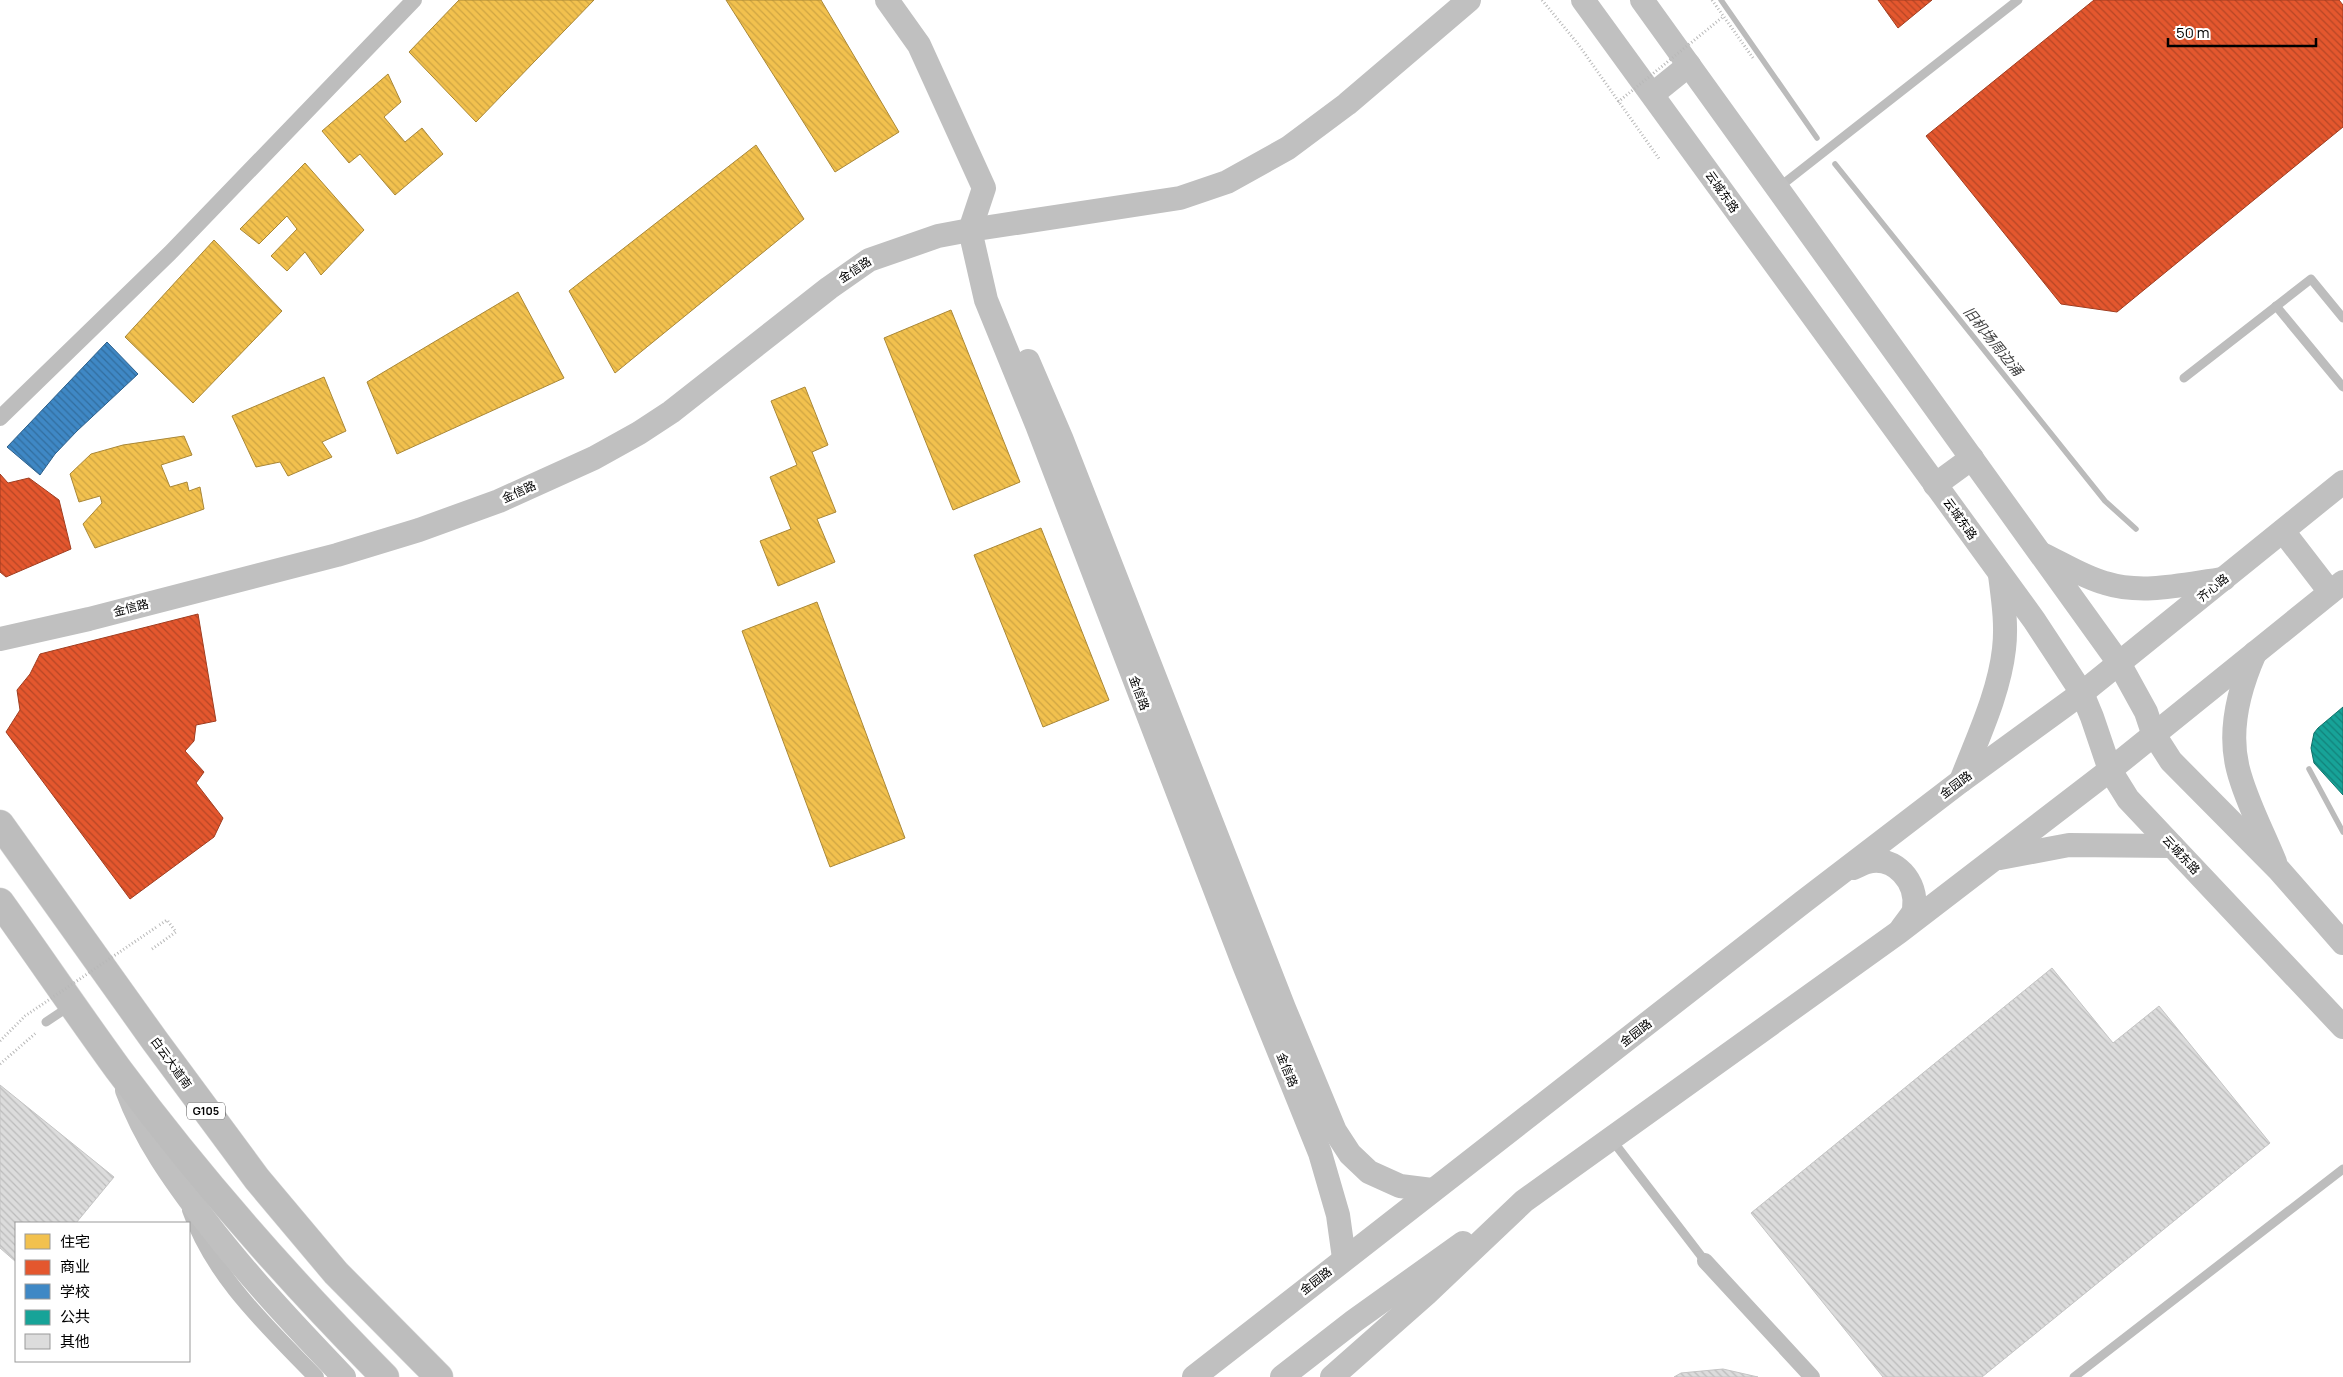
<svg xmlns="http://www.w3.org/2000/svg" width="2343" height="1377" font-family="Manrope,'Noto Sans SC',sans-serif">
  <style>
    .homes { fill: url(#homes-back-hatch); stroke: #a98737 }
    .shops { fill: url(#shops-back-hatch); stroke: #a03d20 }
    .schools { fill: url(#schools-back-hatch); stroke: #2c5f8a }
    .public { fill: url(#public-back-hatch); stroke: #10726a }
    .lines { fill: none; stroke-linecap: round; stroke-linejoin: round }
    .stream { stroke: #bbb; stroke-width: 5.5 }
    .building { fill: url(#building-back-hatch); stroke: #c4c4c4 }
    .highway-casing { stroke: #dbdbdb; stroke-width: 29 }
    .path { stroke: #b8b8b8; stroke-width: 3; stroke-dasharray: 1 2.5; stroke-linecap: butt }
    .lane { stroke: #bdbdbd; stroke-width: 9 }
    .street { stroke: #bdbdbd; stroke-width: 16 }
    .secondary { stroke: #c0c0c0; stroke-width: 24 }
    .highway { stroke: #bdbdbd; stroke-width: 28 }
    .path-bridge { stroke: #b8b8b8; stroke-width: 3; stroke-dasharray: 1 2.5; stroke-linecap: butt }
    .labels { text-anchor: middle; stroke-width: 5; stroke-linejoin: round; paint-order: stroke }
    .shield { fill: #fff; stroke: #4c4c4c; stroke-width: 1 }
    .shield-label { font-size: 11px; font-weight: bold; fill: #000 }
    .street-label { font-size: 12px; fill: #000; stroke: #fff }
    .water-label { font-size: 14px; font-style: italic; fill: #3f3f3f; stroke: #fff }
  </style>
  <defs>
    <pattern id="homes-back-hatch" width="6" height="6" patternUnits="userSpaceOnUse" patternTransform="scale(1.25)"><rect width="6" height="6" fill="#f2c14e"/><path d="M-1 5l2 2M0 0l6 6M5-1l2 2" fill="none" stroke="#cea442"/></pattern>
    <pattern id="shops-back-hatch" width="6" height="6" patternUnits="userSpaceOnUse" patternTransform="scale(1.25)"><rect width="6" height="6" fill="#e4572e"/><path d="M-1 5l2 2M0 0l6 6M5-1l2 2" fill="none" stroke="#b64625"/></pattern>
    <pattern id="schools-back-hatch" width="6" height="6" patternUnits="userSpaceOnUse" patternTransform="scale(1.25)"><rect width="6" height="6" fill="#3f88c5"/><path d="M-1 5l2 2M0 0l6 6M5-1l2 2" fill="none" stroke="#326d9e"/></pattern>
    <pattern id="public-back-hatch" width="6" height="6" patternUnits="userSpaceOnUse" patternTransform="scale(1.25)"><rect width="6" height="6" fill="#17a398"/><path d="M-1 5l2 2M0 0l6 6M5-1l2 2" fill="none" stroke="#12827a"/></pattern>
    <pattern id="building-back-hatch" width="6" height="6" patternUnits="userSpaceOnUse" patternTransform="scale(1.25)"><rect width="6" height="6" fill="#dcdcdc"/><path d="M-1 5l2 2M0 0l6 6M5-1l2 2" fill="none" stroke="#bbb"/></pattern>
  </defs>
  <rect width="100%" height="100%" fill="#fff"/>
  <!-- homes -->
  <g class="homes">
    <path d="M459,0H594L476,122L409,52Z"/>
    <path d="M726,0H821L899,132L835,172Z"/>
    <path d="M388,74L401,102L384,117L405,142L422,128L443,154L395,195L360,154L349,163L322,131Z"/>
    <path d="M756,145L804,219L615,373L569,291Z"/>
    <path d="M305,163L364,230L321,275L305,252L287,271L271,256L297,229L287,216L259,244L240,229Z"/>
    <path d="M214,240L282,311L193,403L125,337Z"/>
    <path d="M518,292L564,378L397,454L367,382Z"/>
    <path d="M951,310L1020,482L953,510L884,338Z"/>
    <path d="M324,377L346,431L322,442L332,457L288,476L280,462L256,467L232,416Z"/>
    <path d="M805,387L828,445L812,452L836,512L817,519L835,562L778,586L760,541L791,529L770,477L797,465L771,401Z"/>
    <path d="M184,436L192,455L161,465L170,487L187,482L189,491L200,487L204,509L95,548L83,524L102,503L100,496L79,502L70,474L91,454L123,445Z"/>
    <path d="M1041,528L1109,700L1043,727L974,555Z"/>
    <path d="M817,602L905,838L830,867L742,631Z"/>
  </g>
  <!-- shops -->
  <g class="shops">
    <path d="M1878,0H1932L1898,28Z"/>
    <path d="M2094,0H2339L2343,5V127L2117,312L2061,304L1926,136Z"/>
    <path d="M0,474L8,483L29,478L59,500L71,549L6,577L0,572Z"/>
    <path d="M198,614L216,721L196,725L194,741L185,751L204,772L196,783L223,818L214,837L130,899L6,732L20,710L17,690L30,674L40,654Z"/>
  </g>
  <!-- schools -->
  <path class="schools" d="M107,342L138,374L77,431L55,454L40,475L7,447Z"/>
  <!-- public -->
  <path class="public" d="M2343,707V795L2314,763L2311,748L2314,733L2318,728Z"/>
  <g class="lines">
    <!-- stream -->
    <g class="stream">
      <path d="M1721,0L1817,138"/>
      <path d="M1835,164L2105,501L2136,529"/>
      <path d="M2309,769L2343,832"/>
    </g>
  </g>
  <!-- building -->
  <g class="building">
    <path d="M2052,968L2113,1043L2159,1006L2270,1143L1982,1377H1883L1751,1213Z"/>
    <path d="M0,1085L114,1177L76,1223H16V1262L0,1248Z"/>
    <path d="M1723,1369L1758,1377H1674L1681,1373Z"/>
  </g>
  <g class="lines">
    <defs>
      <g id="highway">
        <path d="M0,824L155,1041L257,1179L336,1273L439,1377"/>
        <path d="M0,902C40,958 78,1014 118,1069C199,1178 290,1281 385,1377"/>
      </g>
    </defs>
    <!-- highway casing -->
    <use href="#highway" class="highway-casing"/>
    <!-- path -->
    <g class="path">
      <path d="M1542,0L1578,44L1660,160"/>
      <path d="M1712,0L1753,58"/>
      <path d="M152,949L176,932L167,920L158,926"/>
      <path d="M0,1064L37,1032"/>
    </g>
    <!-- lane -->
    <g class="lane">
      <path d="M1778,188L2018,0"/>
      <path d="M2276,306L2343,387"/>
      <path d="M2184,378L2311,279L2343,318"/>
      <path d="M46,1022L70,1006"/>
      <path d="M1612,1140L1705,1261"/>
      <path d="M2074,1377L2343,1169"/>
    </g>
    <!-- street -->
    <g class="street">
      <path d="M0,418L170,253L414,0"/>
      <path d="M190,1210C213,1277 268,1327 316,1377"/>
      <path d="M1705,1261L1812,1377"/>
    </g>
    <!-- secondary -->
    <g class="secondary">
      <path d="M887,0L919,45L984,188L970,230"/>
      <path d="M1583,0L2034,620L2082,693L2092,717L2110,770L2128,799L2343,1027"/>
      <path d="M1642,0L2119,663L2146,712L2153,733L2171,761L2279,870L2343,943"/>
      <path d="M1653,94L1689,65"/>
      <path d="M970,230L986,300L1037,425L1244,965L1320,1153L1338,1215L1344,1258"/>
      <path d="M1028,361L1062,440L1284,1008L1335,1131L1350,1154L1369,1172L1400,1186L1432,1190"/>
      <path d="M1935,485L1972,458"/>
      <path d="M2283,531L2330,592"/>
      <path d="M2042,554C2063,564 2083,577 2105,583C2143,595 2185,584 2224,579"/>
      <path d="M0,639L89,619L337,555L419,530L499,501L594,458L639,433L671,412L829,288L869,260L938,236L970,230L1180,198L1227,182L1288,148L1347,104L1469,0"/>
      <path d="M2255,653C2239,689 2228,730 2238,769C2246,801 2263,832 2275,862"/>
      <path d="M1961,781C1977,739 1999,694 2004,649C2007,624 2003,599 2000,575"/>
      <path d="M2000,858L2069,845L2172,846"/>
      <path d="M1853,868C1858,866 1863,863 1867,862C1895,855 1918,882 1914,909C1913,915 1905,923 1902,928"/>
      <path d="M127,1090C145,1139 174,1179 205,1220C248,1276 295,1326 344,1377"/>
      <path d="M1194,1377L1803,902L1961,781L2082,693L2343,482"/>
      <path d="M1282,1377L1354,1321L1463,1243"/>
      <path d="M1332,1377L1426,1294L1524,1201L1899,932L2110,770L2343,582"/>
    </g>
    <!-- highway -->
    <use href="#highway" class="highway"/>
    <!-- path-bridge -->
    <g class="path-bridge">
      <path d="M1618,102L1724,16"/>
      <path d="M0,1041L25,1016L158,926"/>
    </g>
  </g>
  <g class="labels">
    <!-- shield labels -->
    <rect class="shield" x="187" y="1102.5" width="38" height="17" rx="4"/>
    <g class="shield-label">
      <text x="206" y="1115">G105</text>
    </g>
    <!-- street labels -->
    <g class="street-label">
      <text transform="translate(1722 192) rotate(55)" y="4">云城东路</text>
      <text transform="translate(855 270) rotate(-33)" y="4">金信路</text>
      <text transform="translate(519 492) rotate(-24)" y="4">金信路</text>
      <text transform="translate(1960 519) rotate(54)" y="4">云城东路</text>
      <text transform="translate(2213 588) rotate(-39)" y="4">齐心路</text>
      <text transform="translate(131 608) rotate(-14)" y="4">金信路</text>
      <text transform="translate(1139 693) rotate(70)" y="4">金信路</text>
      <text transform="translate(1956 785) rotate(-37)" y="4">金园路</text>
      <text transform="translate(2181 855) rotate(47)" y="4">云城东路</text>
      <text transform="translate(1636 1033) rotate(-38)" y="4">金园路</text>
      <text transform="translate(171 1063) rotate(54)" y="4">白云大道南</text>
      <text transform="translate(1287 1070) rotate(68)" y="4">金信路</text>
      <text transform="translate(1316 1281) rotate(-38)" y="4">金园路</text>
    </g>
    <!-- water labels -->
    <g class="water-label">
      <text transform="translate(1993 341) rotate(51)" y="5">旧机场周边涌</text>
    </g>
  </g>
  <!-- legend -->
  <rect x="15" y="1222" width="175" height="140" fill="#ffffff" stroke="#999999"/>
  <rect x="25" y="1234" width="25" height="15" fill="#f2c14e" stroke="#999999"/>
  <text x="60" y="1247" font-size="15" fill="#000000">住宅</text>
  <rect x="25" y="1260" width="25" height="15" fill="#e4572e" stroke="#999999"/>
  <text x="60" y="1272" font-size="15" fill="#000000">商业</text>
  <rect x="25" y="1284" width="25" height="15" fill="#3f88c5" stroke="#999999"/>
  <text x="60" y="1297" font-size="15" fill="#000000">学校</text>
  <rect x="25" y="1310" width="25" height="15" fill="#17a398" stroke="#999999"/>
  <text x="60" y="1322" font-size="15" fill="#000000">公共</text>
  <rect x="25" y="1334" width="25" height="15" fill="#dcdcdc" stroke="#999999"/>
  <text x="60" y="1347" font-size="15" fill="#000000">其他</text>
  <!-- scale -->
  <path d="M2168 38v8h148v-8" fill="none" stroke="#000000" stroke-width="2.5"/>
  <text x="2176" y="38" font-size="15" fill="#000000" stroke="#ffffff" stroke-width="4" paint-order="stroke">50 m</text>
</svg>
